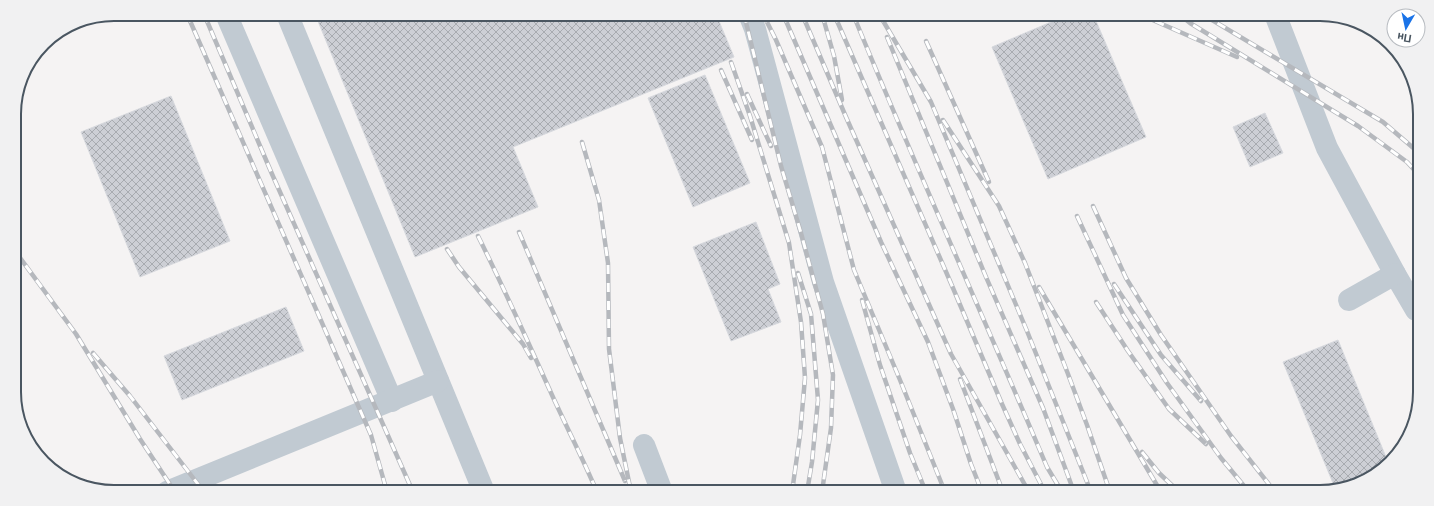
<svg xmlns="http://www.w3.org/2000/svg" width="1434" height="506" font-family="Roboto,sans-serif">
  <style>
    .building { fill: url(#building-cross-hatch); stroke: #d7d9de }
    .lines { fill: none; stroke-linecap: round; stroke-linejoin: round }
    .minor { stroke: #c1cad2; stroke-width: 22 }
    .rail-casing { stroke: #b5b8bd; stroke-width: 4.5 }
    .rail { stroke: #fff; stroke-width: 3; stroke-dasharray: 9; stroke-linecap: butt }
    .rim { fill: none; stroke: #4a5661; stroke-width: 2 }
  </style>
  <defs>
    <pattern id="building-cross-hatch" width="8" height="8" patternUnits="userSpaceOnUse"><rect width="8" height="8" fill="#cdcfd5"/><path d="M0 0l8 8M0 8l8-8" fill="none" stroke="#a8abb0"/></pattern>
  </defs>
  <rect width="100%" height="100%" fill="#f5f3f3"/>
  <!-- building -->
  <g class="building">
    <path d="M315,14H716L734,57L513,147L538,207L415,257Z"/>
    <path d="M1070,14H1093L1146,137L1048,179L992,47Z"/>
    <path d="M705,75L750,183L693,207L648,98Z"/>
    <path d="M171,96L230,241L140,277L81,132Z"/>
    <path d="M1265,113L1283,153L1250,167L1233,127Z"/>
    <path d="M756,222L780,284L768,289L781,322L731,341L693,247Z"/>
    <path d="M286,307L304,351L182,400L164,356Z"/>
    <path d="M1338,340L1388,462L1381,471L1335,488L1283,362Z"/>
  </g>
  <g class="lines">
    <!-- minor -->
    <g class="minor">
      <path d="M226,14L392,401"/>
      <path d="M287,14L484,492"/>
      <path d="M749,14L755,29L823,282L896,492"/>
      <path d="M1275,14L1327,148L1395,274L1416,310"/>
      <path d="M1349,300L1395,274"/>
      <path d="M644,445L662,492"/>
      <path d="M167,492L438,381"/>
    </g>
    <defs>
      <g id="rail">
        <path d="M187,14L371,435L387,492"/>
        <path d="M204,14L272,174L413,492"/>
        <path d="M744,14L781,166L801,233L823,314L833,375L831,428L822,492"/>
        <path d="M763,14L776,40L822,147L854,270L900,380L945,492"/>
        <path d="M783,14L881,242L928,342L953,409L971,464L982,492"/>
        <path d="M802,14L846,117L951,354L1029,492"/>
        <path d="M822,14L834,56L842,100"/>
        <path d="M834,14L950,281L1002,404L1020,444L1045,492"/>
        <path d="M853,14C915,166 983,315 1047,467L1062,492"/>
        <path d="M879,14L931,102L1027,331L1091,492"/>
        <path d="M1139,14L1237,57"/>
        <path d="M1179,14L1190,23L1358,126L1407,162L1418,174"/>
        <path d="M1202,14L1383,122L1418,152"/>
        <path d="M887,37L986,277L1043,408L1074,492"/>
        <path d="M926,41L989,182"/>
        <path d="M731,62L750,116L789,243L801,322L805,378L800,435L792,492"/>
        <path d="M721,70L752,140"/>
        <path d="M747,94L771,146"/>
        <path d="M943,120L999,206L1025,263L1068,374L1087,425L1110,492"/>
        <path d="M582,142L599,200L608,263L609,349L620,438L631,492"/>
        <path d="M1093,206L1126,278L1161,335L1231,436L1275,492"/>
        <path d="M1077,216L1123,315L1167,383L1221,458L1249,492"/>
        <path d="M519,232L625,481"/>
        <path d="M478,236C504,288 528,342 552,395C567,428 583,459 597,492"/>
        <path d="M447,249L459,267L523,344L531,358"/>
        <path d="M15,251L76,334L140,439L175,492"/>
        <path d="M798,273L811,314L818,400L812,462L807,492"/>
        <path d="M1114,284L1161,355L1201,401"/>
        <path d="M1039,287L1161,492"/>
        <path d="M862,300L880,365L910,453L926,492"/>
        <path d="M1096,302L1128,351L1169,409L1206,444"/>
        <path d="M93,353L130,396L204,492"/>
        <path d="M960,379L1003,492"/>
        <path d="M1142,452L1159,473L1179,492"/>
      </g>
    </defs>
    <!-- rail casing -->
    <use href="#rail" class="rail-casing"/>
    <!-- rail -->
    <use href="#rail" class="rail"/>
  </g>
  <!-- crop -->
  <path d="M0 0H1434V506H0ZM114 21H1320A93 93 0 0 1 1413 114V392A93 93 0 0 1 1320 485H114A93 93 0 0 1 21 392V114A93 93 0 0 1 114 21Z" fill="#f1f1f2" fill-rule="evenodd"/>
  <path class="rim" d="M114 21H1320A93 93 0 0 1 1413 114V392A93 93 0 0 1 1320 485H114A93 93 0 0 1 21 392V114A93 93 0 0 1 114 21Z"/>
  <!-- north arrow -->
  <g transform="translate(1406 28) rotate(189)"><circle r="19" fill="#ffffff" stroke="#b7bbc0"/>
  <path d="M0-3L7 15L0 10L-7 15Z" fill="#1a73e8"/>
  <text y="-6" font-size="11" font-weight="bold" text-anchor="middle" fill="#4a5661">Пн</text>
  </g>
</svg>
